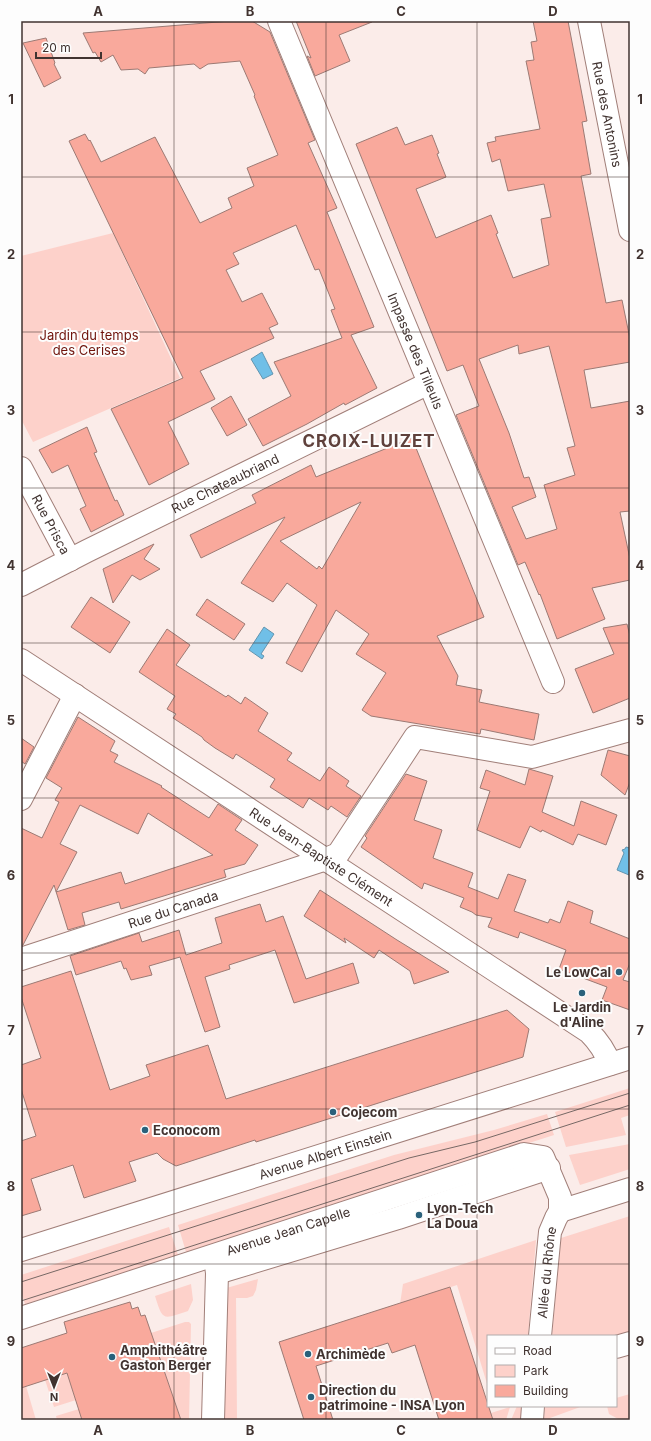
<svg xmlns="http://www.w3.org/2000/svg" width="651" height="1441" font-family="Inter,sans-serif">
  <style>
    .green { fill: #fdd1ca }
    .water { fill: #70bfe7; stroke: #6295b0 }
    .building { fill: #f9a99c; stroke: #9c7a74; fill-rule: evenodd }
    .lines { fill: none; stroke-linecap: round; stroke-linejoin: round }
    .minor-casing { stroke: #a17f79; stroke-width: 24 }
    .minor { stroke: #fff; stroke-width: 22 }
    .tram { stroke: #776865; stroke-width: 1 }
    .grid { fill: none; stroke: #413330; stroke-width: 1; stroke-opacity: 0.55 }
    .poi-dot { fill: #2a617b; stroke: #fdfdfd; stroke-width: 1.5 }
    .labels { text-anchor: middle; stroke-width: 4; stroke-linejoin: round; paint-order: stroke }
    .street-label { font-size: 13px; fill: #413330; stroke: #fdfdfd }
    .park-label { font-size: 13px; fill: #6f130b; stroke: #fdfdfd }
    .poi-label { font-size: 13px; font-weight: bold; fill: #413330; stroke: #fdfdfd; text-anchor: start }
    .district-label { font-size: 17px; font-weight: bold; letter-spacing: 1px; fill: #5f413c; stroke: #fdfdfd }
    .neatline { fill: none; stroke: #413330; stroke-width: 1.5 }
    .grid-label { font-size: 13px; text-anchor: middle; font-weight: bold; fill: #413330 }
  </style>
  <rect width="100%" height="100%" fill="#fbece9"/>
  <!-- green -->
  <g class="green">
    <path d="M113,233L180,378L33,442L21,419V256Z"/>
    <path d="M630,1088V1115L621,1118L626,1135L566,1147L555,1112Z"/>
    <path d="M547,1114L554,1135L186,1252L178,1225L394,1155L494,1130Z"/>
    <path d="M630,1144V1169L580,1185L569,1155Z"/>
    <path d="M630,1216V1336H552L561,1238Z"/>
    <path d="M169,1227L178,1255L25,1304L21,1291V1275Z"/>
    <path d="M536,1240L528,1336H488V1387L457,1285L400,1304L403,1284Z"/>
    <path d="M258,1279L256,1290L253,1296L247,1298H236L237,1420H221L223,1289Z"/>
    <path d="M191,1284L193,1300L188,1311C163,1319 163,1322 155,1296Z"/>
    <path d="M185,1322H189L191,1324L189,1420H179L181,1419L151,1333Z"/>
    <path d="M67,1373L76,1400L54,1407L45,1380Z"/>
    <path d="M26,1386L36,1420H21V1388Z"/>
    <path d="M630,1394V1420H620L609,1414L607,1406H616V1398Z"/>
    <path d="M517,1406H522L521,1420H511Z"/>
    <path d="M545,1406H583L550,1418L551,1420H544Z"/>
    <path d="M510,1407L506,1420H493L491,1413Z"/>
    <path d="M79,1409L82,1420H57L56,1416Z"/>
  </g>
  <!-- water -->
  <g class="water">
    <path d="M262,352L273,374L263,379L251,359Z"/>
    <path d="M264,627L274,634L261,654L264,656L262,659L249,650Z"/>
    <path d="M626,847L630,848V872L629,875L617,870L624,853L622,850L625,849Z"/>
  </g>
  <!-- building -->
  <g class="building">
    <path d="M230,21H252L270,32L315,140L308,143L337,208L327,212L374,327L351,335L377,388L345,405L344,403L307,424L263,446L248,419L291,396L274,362L342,338L331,310L335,309L319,269L315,270L296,225L233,253L239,264L226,270L242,302L262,293L278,324L269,328L274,338L200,371L215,399L168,422L189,464L149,485L111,409L183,378L69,141L85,134L89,141L90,140L101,162L155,137L200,223L232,208L228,198L254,186L247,168L278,155L254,96L255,95L240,61L208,64L200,69L194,64L149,68L145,74L138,69L121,70L113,55L101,62L95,52L93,53L83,33Z"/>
    <path d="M296,21H372V22L339,35L350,61L315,76L307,56L311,58Z"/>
    <path d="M533,21H568L587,121L582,122L591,174L581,176L606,303L622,300L630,339V362L584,370L591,408L630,401V511L620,512L630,559V580L592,588L605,619L557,639L540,594L539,595L525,562L518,565L456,415L479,406L463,365L447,371L356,144L397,127L405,145L432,135L439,153L437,154L446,177L416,189L436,238L491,215L498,233L496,234L513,278L549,265L541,219L551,217L544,184L508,191L500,159L492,162L487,143L496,141L495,137L540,129L526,61L534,60L531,42L537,41ZM518,345L519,354L549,346L575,446L567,448L575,475L544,485L557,529L526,539L512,507L536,497L529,477L524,478L509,433L479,359Z"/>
    <path d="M46,38L55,63L54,64L61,78L44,87L23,43Z"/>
    <path d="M231,396L247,425L227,436L211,408Z"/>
    <path d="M87,427L97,452L94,453L115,501L117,500L124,515L91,532L80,509L86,506L68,465L52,473L39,450Z"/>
    <path d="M412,438L484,617L437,636L458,676L456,685L482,690L479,702L539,714L534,740L481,729L480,734L371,716L362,710L386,673L356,654L369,634L336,610L302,672L286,663L317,605L287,583L273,602L241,583L285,517L201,558L190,535L256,503L252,495L311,465L316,477ZM361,502L322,569L319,566L317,569L280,541Z"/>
    <path d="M154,544L144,559L160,569L140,580L132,575L113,603L103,569Z"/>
    <path d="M91,597L130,622L110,653L71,627Z"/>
    <path d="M207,599L245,624L234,640L196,615Z"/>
    <path d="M627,624L630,636V698L593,713L575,669L614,654L603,628Z"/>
    <path d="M167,629L190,645L176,665L226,697L228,695L241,704L245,697L268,713L258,731L292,753L287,760L320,781L329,767L349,781L346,786L361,796L347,817L331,806L328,810L309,798L303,808L270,787L275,779L236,754L233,759L215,748L204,740L202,737L173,718L176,714L167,709L175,696L139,672Z"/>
    <path d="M78,717L115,741L110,751L118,755L114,762L162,786L161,787L209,818L218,804L242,820L235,830L258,845L245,864L224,870L226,877L121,909L119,902L82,913L85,925L68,930L54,885L23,945L21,946V828L42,838L59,802L55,800L62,788L46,778ZM80,805L138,834L148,813L213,855L125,884L121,872L56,892L77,852L60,844Z"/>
    <path d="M21,738L34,747L25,764L21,761Z"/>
    <path d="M608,750L630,756V782L625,795L601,775Z"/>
    <path d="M529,769L553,776L542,812L574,826L581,801L617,815L606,845L578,834L573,845L542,830L541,832L530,826L520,848L477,830L490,791L480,788L486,770L525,785Z"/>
    <path d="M406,774L427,781L414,820L442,830L433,858L473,873L468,887L498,899L508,874L526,880L514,911L548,923L550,919L560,923L568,901L593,911L590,923L630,939V963L623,980L630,982V1010L602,1000L607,987L559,969L566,950L520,932L518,938L488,927L492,918L476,915L472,912L460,907L464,898L424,883L422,889L361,847L367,838L365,836Z"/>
    <path d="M320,890L397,940L449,972L414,984L410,971L379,950L374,958L344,938L346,943L304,916Z"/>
    <path d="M260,904L266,922L283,916L306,979L353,963L359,983L294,1003L275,950L229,965L230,969L205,977L220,1027L205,1032L180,957L149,966L152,975L131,980L126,968L124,969L121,961L76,975L70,956L139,933L142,942L179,930L186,955L222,943L215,918Z"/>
    <path d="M71,971L110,1090L150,1076L146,1065L208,1045L226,1099L507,1010L529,1029L523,1057L256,1142L255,1140L176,1166L163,1159L157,1153L129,1162L136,1181L84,1198L73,1165L31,1179L41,1210L21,1216V1141L36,1136L21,1089V1065L41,1058L21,997V987Z"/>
    <path d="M450,1287L493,1420H439L415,1345L392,1353L388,1343L316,1366L333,1420H304L279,1342Z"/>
    <path d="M130,1302L132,1309L138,1307L141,1316L145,1315L181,1420H82L67,1373L21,1388V1348L67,1333L64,1322Z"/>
  </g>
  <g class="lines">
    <defs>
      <g id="minor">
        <path id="s1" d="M279,21L553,682"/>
        <path id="s2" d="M589,21L630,230"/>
        <path id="s3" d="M21,468L70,560"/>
        <path id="s4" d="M21,585L87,551L429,383"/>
        <path id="s5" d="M21,660L589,1032C599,1042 605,1051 610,1064"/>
        <path d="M21,799L75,695"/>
        <path id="s6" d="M21,959L326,859L338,854L415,737L532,757L630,730"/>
        <path id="s7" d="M21,1250L630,1058"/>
        <path d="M217,1273L398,1218L549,1168"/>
        <path id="s8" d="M21,1318L524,1154L543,1157L560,1197V1211L630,1189"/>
        <path id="s9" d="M540,1336L550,1232L556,1218L560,1211"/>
        <path d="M616,1347L630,1343"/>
        <path d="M213,1420L217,1273L215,1258"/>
        <path d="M532,1420L533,1406"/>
      </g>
    </defs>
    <!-- minor casing -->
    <use href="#minor" class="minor-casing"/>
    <!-- minor -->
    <use href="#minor" class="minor"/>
    <!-- tram -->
    <g class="tram">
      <path d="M21,1282L409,1158L475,1142L630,1093"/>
      <path d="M21,1301L630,1105"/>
    </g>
  </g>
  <!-- grid -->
  <path class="grid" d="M174,21V1420M326,21V1420M477,21V1420M21,177H630M21,332H630M21,488H630M21,643H630M21,798H630M21,953H630M21,1109H630M21,1264H630"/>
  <!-- markers -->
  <g class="poi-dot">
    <circle cx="619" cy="972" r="4"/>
    <circle cx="582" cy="993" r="4"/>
    <circle cx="333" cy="1112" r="4"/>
    <circle cx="145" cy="1130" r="4"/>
    <circle cx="419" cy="1215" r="4"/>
    <circle cx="308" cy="1354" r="4"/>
    <circle cx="112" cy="1357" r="4"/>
    <circle cx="311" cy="1397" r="4"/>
  </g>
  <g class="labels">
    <!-- street labels -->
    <g class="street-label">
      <text dy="5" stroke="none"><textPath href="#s2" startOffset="95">Rue des Antonins</textPath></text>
      <text dy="5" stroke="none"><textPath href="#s1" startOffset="357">Impasse des Tilleuls</textPath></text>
      <text dy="5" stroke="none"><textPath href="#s4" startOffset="228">Rue Chateaubriand</textPath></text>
      <text dy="5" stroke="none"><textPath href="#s3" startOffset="64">Rue Prisca</textPath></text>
      <text dy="5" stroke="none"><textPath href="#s5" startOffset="359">Rue Jean-Baptiste Clément</textPath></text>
      <text dy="5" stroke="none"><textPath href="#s6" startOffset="160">Rue du Canada</textPath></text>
      <text dy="5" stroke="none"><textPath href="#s7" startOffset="319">Avenue Albert Einstein</textPath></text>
      <text dy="5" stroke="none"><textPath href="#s8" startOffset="281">Avenue Jean Capelle</textPath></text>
      <text dy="5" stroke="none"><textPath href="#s9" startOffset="64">Allée du Rhône</textPath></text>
    </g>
    <!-- park labels -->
    <g class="park-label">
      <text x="89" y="340">Jardin du temps<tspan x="89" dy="15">des Cerises</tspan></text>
    </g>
    <!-- poi labels -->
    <g class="poi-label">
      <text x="611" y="977" text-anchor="end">Le LowCal</text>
      <text x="582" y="1012" text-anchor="middle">Le Jardin<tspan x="582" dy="15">d'Aline</tspan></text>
      <text x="341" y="1117">Cojecom</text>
      <text x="153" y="1135">Econocom</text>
      <text x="427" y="1213">Lyon-Tech<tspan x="427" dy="15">La Doua</tspan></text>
      <text x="120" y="1355">Amphithéâtre<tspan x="120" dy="15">Gaston Berger</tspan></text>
      <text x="316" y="1359">Archimède</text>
      <text x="319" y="1395">Direction du<tspan x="319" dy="15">patrimoine - INSA Lyon</tspan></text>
    </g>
    <!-- district labels -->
    <g class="district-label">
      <text x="369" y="447">CROIX-LUIZET</text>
    </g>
  </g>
  <!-- border -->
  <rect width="651" height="1441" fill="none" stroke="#fdfdfd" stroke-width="44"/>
  <!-- legend -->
  <rect x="487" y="1335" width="130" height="72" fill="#fdfdfd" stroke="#b2acab"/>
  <rect x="495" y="1348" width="20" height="6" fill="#ffffff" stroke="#b2acab"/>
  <text x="523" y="1355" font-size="12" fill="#413330">Road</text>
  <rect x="495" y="1365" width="20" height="12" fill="#fdd1ca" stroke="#b2acab"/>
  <text x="523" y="1375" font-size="12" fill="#413330">Park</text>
  <rect x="495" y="1385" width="20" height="12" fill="#f9a99c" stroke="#b2acab"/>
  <text x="523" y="1395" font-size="12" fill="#413330">Building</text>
  <!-- north arrow -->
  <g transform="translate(54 1387) rotate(180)" stroke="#fdfdfd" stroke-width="3" paint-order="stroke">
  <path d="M0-3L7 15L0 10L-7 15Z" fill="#413330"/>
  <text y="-6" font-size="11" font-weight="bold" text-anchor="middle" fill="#413330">N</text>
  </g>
  <!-- scale -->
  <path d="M36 52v6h65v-6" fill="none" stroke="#413330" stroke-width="2"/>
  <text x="42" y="52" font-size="12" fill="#413330" stroke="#fdfdfd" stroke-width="3" paint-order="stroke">20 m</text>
  <rect x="22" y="22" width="607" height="1397" class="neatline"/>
  <g class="grid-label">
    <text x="98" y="16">A</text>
    <text x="250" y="16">B</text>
    <text x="401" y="16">C</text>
    <text x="553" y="16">D</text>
    <text x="11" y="104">1</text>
    <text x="640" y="104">1</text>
    <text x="11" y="259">2</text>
    <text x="640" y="259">2</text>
    <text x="11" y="415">3</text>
    <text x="640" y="415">3</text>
    <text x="11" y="570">4</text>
    <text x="640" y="570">4</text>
    <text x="11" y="725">5</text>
    <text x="640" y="725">5</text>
    <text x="11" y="880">6</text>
    <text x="640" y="880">6</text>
    <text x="11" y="1035">7</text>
    <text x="640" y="1035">7</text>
    <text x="11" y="1191">8</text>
    <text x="640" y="1191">8</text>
    <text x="11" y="1346">9</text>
    <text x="640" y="1346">9</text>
    <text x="98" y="1435">A</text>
    <text x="250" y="1435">B</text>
    <text x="401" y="1435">C</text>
    <text x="553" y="1435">D</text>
  </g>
</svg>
